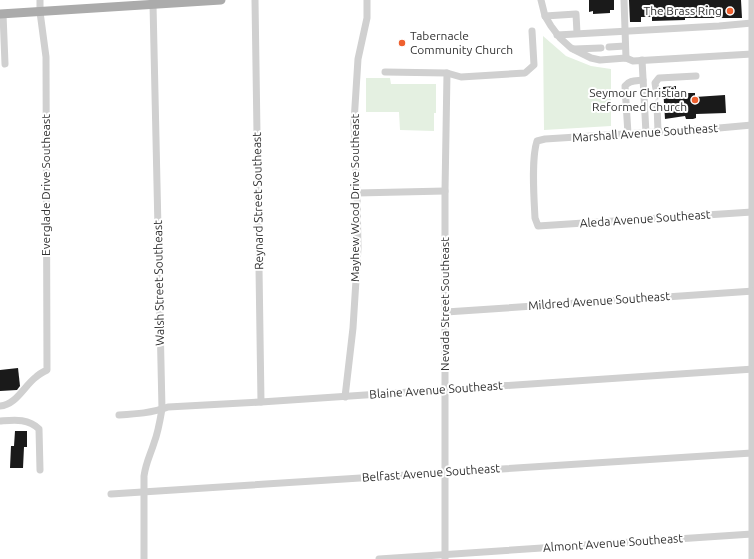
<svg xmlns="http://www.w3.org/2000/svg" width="754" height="559" font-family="Ubuntu,sans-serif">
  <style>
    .green { fill: #e4f0e1 }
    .building { fill: #1a1a1a }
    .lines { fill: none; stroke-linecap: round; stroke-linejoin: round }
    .minor { stroke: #d0d0d0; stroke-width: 7 }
    .major { stroke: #ababab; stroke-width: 9 }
    .poi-dot { fill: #ef602f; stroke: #fff; stroke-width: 1.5 }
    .labels { text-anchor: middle; stroke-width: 4; stroke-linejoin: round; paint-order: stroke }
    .poi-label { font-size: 12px; fill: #333; stroke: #fff; text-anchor: end }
    .street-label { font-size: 12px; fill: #333; stroke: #fff }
  </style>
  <rect width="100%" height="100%" fill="#fff"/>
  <!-- green -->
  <g class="green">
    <path d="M543,36L566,56L591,66L611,69V126L544,130Z"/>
    <path d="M366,78H390L391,84H436V113H434V131L400,130L399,112H366Z"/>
  </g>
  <!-- building -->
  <g class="building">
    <path d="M589,0H614V10H610V13L593,14V11L589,12Z"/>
    <path d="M629,0H741L742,18H685V20L652,21V17H641V22H630Z"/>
    <path d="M676,86V93H695V97L725,95L726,113L696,114V118L693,119H686L685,116L665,119L663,87Z"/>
    <path d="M18,368L20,386L17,390L0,391V370Z"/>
    <path d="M15,431H27V447H24L23,468H10L11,446H14Z"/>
  </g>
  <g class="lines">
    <!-- minor -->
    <g class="minor">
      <path d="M255,0L261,402"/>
      <path d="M541,0L545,16L551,26L560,38L571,48L591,58L600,60L626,58L633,61L752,54"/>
      <path d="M624,0L626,58"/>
      <path d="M752,0V559"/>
      <path d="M3,14L5,64"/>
      <path d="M545,16L576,14L577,33"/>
      <path d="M557,35L719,26L752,23"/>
      <path d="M609,47L625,46"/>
      <path d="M574,49L601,48"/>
      <path d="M642,60L646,133"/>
      <path d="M385,72L447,73L461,77L525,73L534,65L532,31"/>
      <path d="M657,96L655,83L659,78L696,76"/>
      <path d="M657,104L658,132"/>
      <path d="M752,125L719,128L545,139L537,141C531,159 534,198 535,218L538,226L752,212"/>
      <path d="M628,134L625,86C629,80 636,81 643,80"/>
      <path d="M357,193L445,191"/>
      <path d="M446,312L754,291"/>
      <path d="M345,397L353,328L358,248L357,193L354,122L358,59L367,18V0"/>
      <path d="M0,406C16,405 24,386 36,377C39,374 43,372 47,370L46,57L40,12V0"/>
      <path d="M119,415C136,414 152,413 168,407L261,402L754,369"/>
      <path d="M0,421C14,420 28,418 39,429L40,470"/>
      <path d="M111,494L752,453"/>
      <path d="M144,559V476C146,462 150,456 154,443C158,433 160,421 162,409L153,4"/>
      <path d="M379,559L752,534"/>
      <path d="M445,559V191L447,73"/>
    </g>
    <!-- major -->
    <path class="major" d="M0,14L221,0"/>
  </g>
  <!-- markers -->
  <g class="poi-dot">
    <circle cx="730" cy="11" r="4"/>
    <circle cx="402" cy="43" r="4"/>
    <circle cx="695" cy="100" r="4"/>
  </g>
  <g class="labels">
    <!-- poi labels -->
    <g class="poi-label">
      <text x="722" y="15">The Brass Ring</text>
      <text x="410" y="40" text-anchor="start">Tabernacle<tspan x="410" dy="14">Community Church</tspan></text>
      <text x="687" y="97">Seymour Christian<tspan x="687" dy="14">Reformed Church</tspan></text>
    </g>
    <!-- street labels -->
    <g class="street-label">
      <text transform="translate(645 133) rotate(-4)" y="4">Marshall Avenue Southeast</text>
      <text transform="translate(46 185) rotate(-90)" y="4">Everglade Drive Southeast</text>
      <text transform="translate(355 198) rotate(-90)" y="4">Mayhew Wood Drive Southeast</text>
      <text transform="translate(258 201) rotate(-91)" y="4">Reynard Street Southeast</text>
      <text transform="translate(645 219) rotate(-4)" y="4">Aleda Avenue Southeast</text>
      <text transform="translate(159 283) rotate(-91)" y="4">Walsh Street Southeast</text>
      <text transform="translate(599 301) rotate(-4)" y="4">Mildred Avenue Southeast</text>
      <text transform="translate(445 304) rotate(-90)" y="4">Nevada Street Southeast</text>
      <text transform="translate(436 390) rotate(-4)" y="4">Blaine Avenue Southeast</text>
      <text transform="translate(431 473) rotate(-4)" y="4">Belfast Avenue Southeast</text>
      <text transform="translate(613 543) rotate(-4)" y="4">Almont Avenue Southeast</text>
    </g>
  </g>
</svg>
